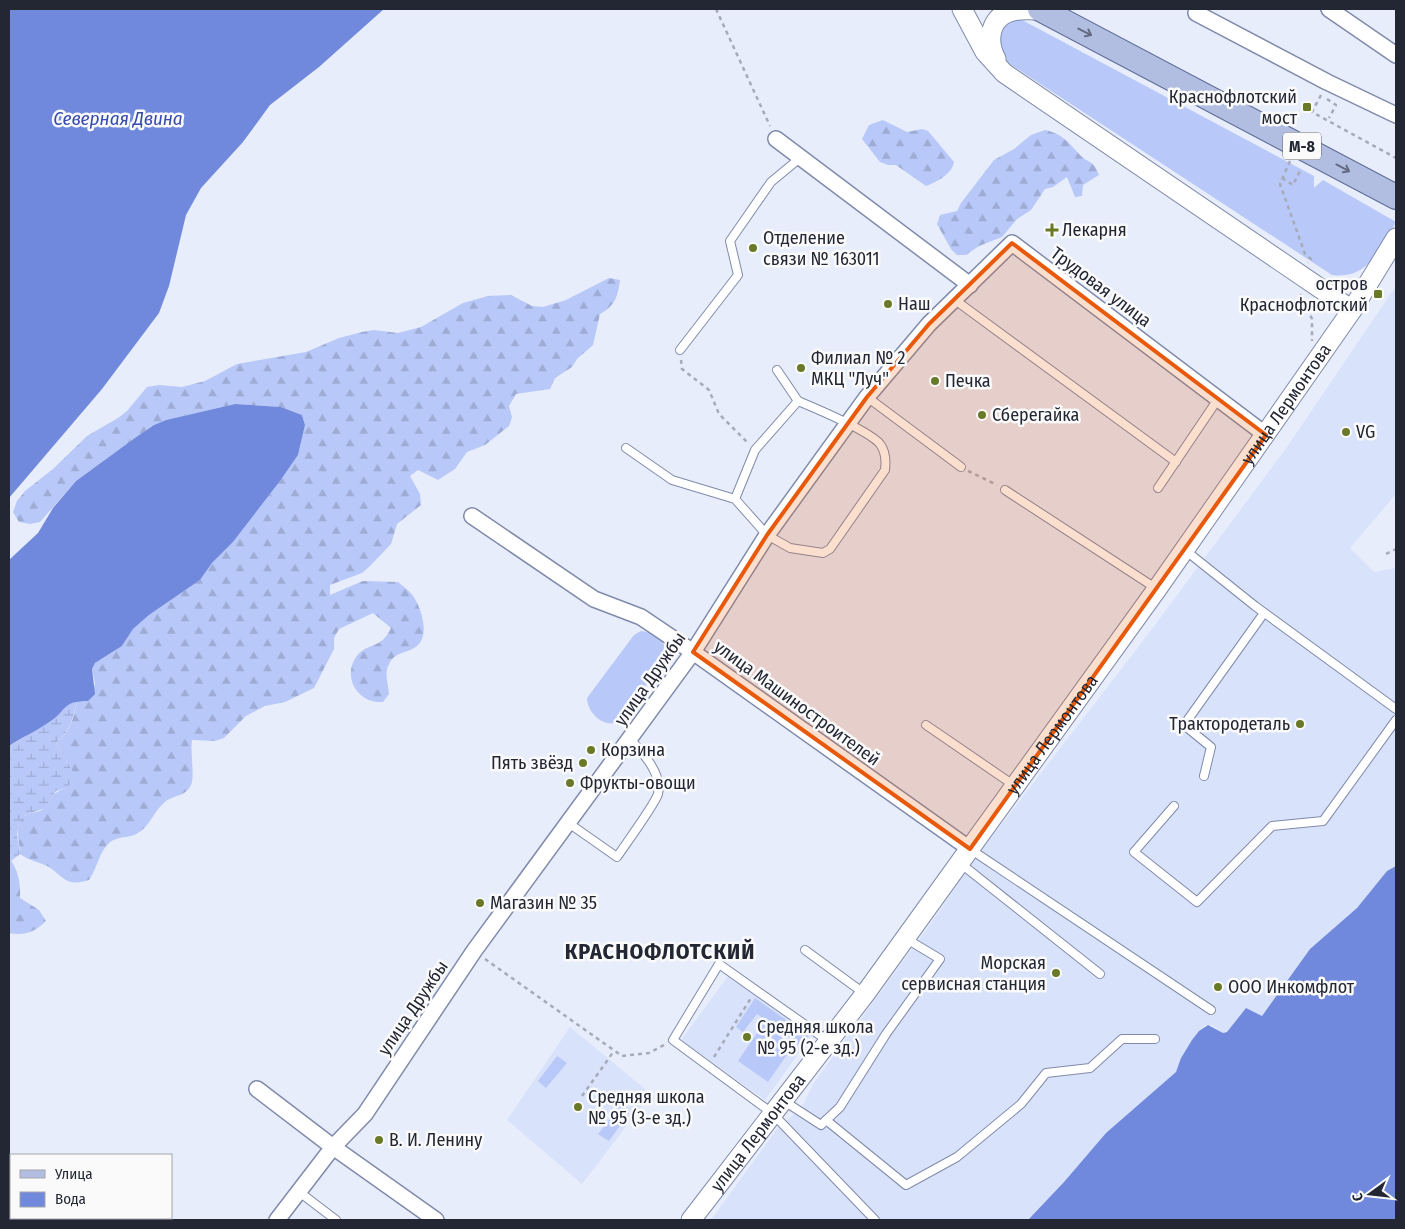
<svg xmlns="http://www.w3.org/2000/svg" width="1405" height="1229" font-family="'Fira Sans Condensed',sans-serif">
  <style>
    .built { fill: #d9e2fb }
    .grass { fill: #b8c8f8 }
    .forest { fill: url(#forest-firs) }
    .wetland { fill: url(#wetland-marsh) }
    .water { fill: #7089dc }
    .lines { fill: none; stroke-linecap: round; stroke-linejoin: round }
    .service-casing { stroke: #808bab; stroke-width: 10 }
    .minor-casing { stroke: #808bab; stroke-width: 18 }
    .tertiary-casing { stroke: #808bab; stroke-width: 21 }
    .primary-casing { stroke: #5e6c97; stroke-width: 26 }
    .path { stroke: #a6abb9; stroke-width: 2.5; stroke-dasharray: 4 4; stroke-linecap: butt }
    .service { stroke: #fff; stroke-width: 8 }
    .minor { stroke: #fff; stroke-width: 15 }
    .tertiary { stroke: #fff; stroke-width: 19 }
    .primary { stroke: #b1bde1; stroke-width: 24 }
    .oneway { stroke: #636a82 }
    .marked { fill: #e8590c; fill-opacity: 0.2; stroke: #e8590c; stroke-width: 4; stroke-linejoin: round }
    .poi-dot { fill: #697928; stroke: #fafafa; stroke-width: 2 }
    .labels { text-anchor: middle; stroke-width: 5; stroke-linejoin: round; paint-order: stroke }
    .shield { fill: #fafafa; stroke: #64666f; stroke-width: 1 }
    .shield-label { font-size: 16px; font-weight: bold; fill: #232734 }
    .poi-label { font-size: 18px; fill: #232734; stroke: #fafafa; text-anchor: start }
    .street-label { font-size: 18px; fill: #232734; stroke: #fafafa }
    .water-label { font-size: 19px; font-style: italic; fill: #364bad; stroke: #fafafa }
    .district-label { font-size: 22px; font-weight: bold; letter-spacing: 1px; fill: #232734; stroke: #fafafa }
  </style>
  <defs>
    <pattern id="forest-firs" width="22" height="20" patternUnits="userSpaceOnUse" patternTransform="scale(1.25)"><rect width="22" height="20" fill="#b8c8f8"/><path d="M5 1l3.5 6h-7zM16 11l3.5 6h-7z" fill="#9eacd5"/></pattern>
    <pattern id="wetland-marsh" width="20" height="14" patternUnits="userSpaceOnUse" patternTransform="scale(1.25)"><rect width="20" height="14" fill="#b8c8f8"/><path d="M1 5h8M5 5V1M11 12h8M15 12V8" fill="none" stroke="#9eacd5"/></pattern>
  </defs>
  <rect width="100%" height="100%" fill="#e7edfb"/>
  <!-- built -->
  <g class="built">
    <path d="M1396,286V494L1350,548L1374,572L1396,568V866L1387,871L1357,908L1310,949L1262,1016L1246,1008L1227,1032L1223,1033L1212,1025H1205L1199,1031L1183,1054L1176,1072L1106,1133L1064,1182L1028,1220H711L777,1129L802,1107L813,1084L931,923L974,860L1149,633L1287,447Z"/>
    <path d="M729,975L812,1035L765,1100L681,1040Z"/>
    <path d="M570,1027L651,1094L582,1184L507,1120Z"/>
  </g>
  <!-- grass -->
  <g class="grass">
    <path d="M1011,19L1022,20L1314,176V188L1323,180L1396,222C1381,249 1367,280 1332,275L1010,64L999,54L998,32Z"/>
    <path d="M641,631C657,633 668,642 665,658L622,720C607,730 588,716 587,698L634,635Z"/>
    <path d="M755,998L809,1036L801,1046L757,1014L743,1032L736,1027Z"/>
    <path d="M763,1024L793,1046L768,1082L738,1061Z"/>
    <path d="M557,1056L567,1063L546,1088L538,1081Z"/>
    <path d="M620,1106L629,1113L609,1141L598,1134Z"/>
  </g>
  <!-- forest -->
  <g class="forest">
    <path d="M883,120L907,132L922,129L928,131L954,162C952,174 937,182 926,186L896,165H888L880,162L862,139L869,125Z"/>
    <path d="M1045,130C1063,134 1068,142 1080,155C1090,165 1093,159 1099,175L1083,185L1082,196L1075,197L1067,177L1053,187L1045,189L1031,210L1017,219L1002,237L979,246L966,255H957L951,249L937,224L940,215L957,211L961,203L994,160L1014,149L1031,135Z"/>
    <path d="M609,278L620,280C618,296 615,306 600,314L593,345L577,359L572,367L555,378L550,389L516,394L509,406L512,417L509,426L485,445L467,452L455,469L438,480L418,470L410,476L420,494L421,505L397,524L391,544L370,566L362,573L330,585V595L363,581L398,582C404,587 411,592 415,599C422,611 431,639 414,648C404,654 395,652 389,664C384,673 388,684 389,694L383,702C358,704 342,677 356,657C367,642 381,650 391,628L373,613L339,629L334,638V649L314,688L285,702L265,706L246,716L224,738L215,741L192,740C190,752 195,777 191,785C186,796 175,795 166,801C155,809 150,826 138,833C129,839 118,835 109,843C99,852 97,869 89,880C66,887 65,878 49,867C40,862 29,861 20,854C20,842 13,826 24,816C29,812 38,813 43,809C53,801 48,794 66,788L72,770L56,743C70,733 74,717 77,701H88L95,684L92,669L95,663L122,646L133,629L149,615L200,580L212,563L233,542L280,481L298,455L305,425L302,415L281,407L235,404L166,420L154,425L76,481L40,522L30,524L19,522L13,512L17,501L25,491L53,469L87,436L118,418L127,411L147,387L159,385L182,387L205,381L237,364L306,352L339,338L362,332L374,330L398,333L421,327L463,303L488,296L511,295L532,306L543,307L566,300Z"/>
    <path d="M9,858C18,869 21,884 20,898L39,910L46,921C35,932 24,936 9,933Z"/>
  </g>
  <!-- wetland -->
  <path class="wetland" d="M77,701C73,718 70,732 56,743L72,770L73,781L66,788L56,791L45,808L25,815L19,823L17,834L20,854L11,861L9,858V746L53,720L67,705Z"/>
  <!-- water -->
  <g class="water">
    <path d="M9,9H384L319,67L270,105L243,142L201,188L186,215L169,286L159,313L102,389L9,498Z"/>
    <path d="M235,404L281,407L302,415L305,425L298,455L280,481L233,542L212,563L200,580L149,615L133,629L122,646L95,663L92,669L95,694L88,701C62,701 67,710 51,721C37,731 22,737 9,746V560L38,533L53,508L76,481L135,438L154,425L166,420Z"/>
    <path d="M1396,866V1220H1028L1064,1182L1106,1133L1176,1072L1181,1058L1192,1040L1199,1031L1208,1025L1223,1033L1227,1032L1246,1008L1262,1016L1310,949L1357,908L1387,871Z"/>
  </g>
  <g class="lines">
    <defs>
      <g id="service">
        <path d="M955,300L1176,462"/>
        <path d="M680,350L738,275L730,241L771,182L800,158"/>
        <path d="M777,370L798,401"/>
        <path d="M867,397L961,467"/>
        <path d="M626,448L672,480L735,499L767,535L790,548L823,553L830,549L885,470C886,462 886,452 880,444C868,430 817,409 798,401L755,450L735,499"/>
        <path d="M1158,488L1218,399"/>
        <path d="M1005,490L1157,589"/>
        <path d="M1185,550L1255,606L1396,709"/>
        <path d="M926,725L1015,786"/>
        <path d="M1204,776L1211,747L1184,725L1264,613"/>
        <path d="M1174,806L1134,852L1197,902L1272,826L1323,821L1396,720"/>
        <path d="M567,822L617,857C625,845 655,804 658,794C663,774 642,752 630,739"/>
        <path d="M970,849L1211,1010"/>
        <path d="M960,863L1100,974"/>
        <path d="M805,950L865,994"/>
        <path d="M828,1041L719,964L673,1040L772,1113L875,1220"/>
        <path d="M784,1101L821,1125L840,1107L886,1034L940,959L905,938"/>
        <path d="M826,1120L906,1185L957,1157L1021,1104L1046,1073L1090,1068L1122,1039H1155"/>
        <path d="M298,1191L336,1220"/>
      </g>
      <g id="minor">
        <path d="M1199,9L1196,13L1327,82L1396,115"/>
        <path d="M1329,9L1396,55"/>
        <path d="M776,139L970,285"/>
        <path d="M472,516L594,599L641,617L693,652L970,849"/>
        <path d="M257,1089L333,1147L436,1220"/>
        <path d="M277,1220L333,1147L365,1114L474,951L693,652L767,535L867,397L929,324L1012,243L1266,435"/>
      </g>
      <g id="tertiary">
        <path d="M962,9L985,52L1004,73L1352,310"/>
        <path d="M996,59C986,40 990,16 1013,11C1022,9 1033,10 1042,10"/>
        <path id="s1" d="M691,1220L865,994L1157,589L1352,310L1396,238"/>
      </g>
      <path id="primary" d="M1040,9L1396,197"/>
    </defs>
    <!-- service casing -->
    <use href="#service" class="service-casing"/>
    <!-- minor casing -->
    <use href="#minor" class="minor-casing"/>
    <!-- tertiary casing -->
    <use href="#tertiary" class="tertiary-casing"/>
    <!-- primary casing -->
    <use href="#primary" class="primary-casing"/>
    <!-- path -->
    <g class="path">
      <path d="M716,9L770,126"/>
      <path d="M1321,95L1312,112L1396,158"/>
      <path d="M1327,99L1336,105L1329,118"/>
      <path d="M1290,161L1280,184L1305,254L1311,259L1308,263"/>
      <path d="M1282,178L1293,185L1300,171"/>
      <path d="M1300,294L1312,319V341"/>
      <path d="M681,360L682,369L709,390L719,414L749,444"/>
      <path d="M968,471L997,485"/>
      <path d="M1386,554L1396,549"/>
      <path d="M485,959L622,1056L649,1053L664,1045"/>
      <path d="M714,1057L751,998"/>
      <path d="M582,1096L614,1051"/>
    </g>
    <!-- service -->
    <use href="#service" class="service"/>
    <!-- minor -->
    <use href="#minor" class="minor"/>
    <!-- tertiary -->
    <use href="#tertiary" class="tertiary"/>
    <!-- primary -->
    <use href="#primary" class="primary"/>
  </g>
  <!-- one-way arrows -->
  <defs><path id="oneway-shaft" d="M-6 0H5M1.5-3L5.5 0L1.5 3" fill="none" stroke-width="1.6" stroke-linecap="round" stroke-linejoin="round" transform="scale(1.25)"/></defs>
  <g class="oneway">
    <use href="#oneway-shaft" transform="translate(1085 32) rotate(27)"/>
    <use href="#oneway-shaft" transform="translate(1343 168) rotate(28)"/>
  </g>
  <!-- marked area -->
  <path class="marked" d="M1012,243L1266,435L970,849L693,652L767,535L867,397L929,324Z"/>
  <!-- markers -->
  <g class="poi-dot">
    <rect x="1302" y="102" width="10" height="10" rx="2.5"/>
    <path d="M1049.5 222.5h5v5h5v5h-5v5h-5v-5h-5v-5h5z"/>
    <circle cx="753" cy="248" r="5"/>
    <rect x="1373" y="289" width="10" height="10" rx="2.5"/>
    <circle cx="888" cy="304" r="5"/>
    <circle cx="801" cy="368" r="5"/>
    <circle cx="935" cy="381" r="5"/>
    <circle cx="982" cy="415" r="5"/>
    <circle cx="1346" cy="432" r="5"/>
    <circle cx="1300" cy="724" r="5"/>
    <circle cx="591" cy="750" r="5"/>
    <circle cx="583" cy="763" r="5"/>
    <circle cx="570" cy="783" r="5"/>
    <circle cx="480" cy="903" r="5"/>
    <circle cx="1056" cy="973" r="5"/>
    <circle cx="1218" cy="987" r="5"/>
    <circle cx="747" cy="1037" r="5"/>
    <circle cx="578" cy="1107" r="5"/>
    <circle cx="379" cy="1140" r="5"/>
  </g>
  <g class="labels">
    <!-- shield labels -->
    <rect class="shield" x="1283" y="132.5" width="38" height="27" rx="4"/>
    <g class="shield-label">
      <text x="1302" y="152">М-8</text>
    </g>
    <!-- poi labels -->
    <g class="poi-label">
      <text x="1297" y="103" text-anchor="end">Краснофлотский<tspan x="1297" dy="21">мост</tspan></text>
      <text x="1062" y="236">Лекарня</text>
      <text x="763" y="244">Отделение<tspan x="763" dy="21">связи № 163011</tspan></text>
      <text x="1368" y="290" text-anchor="end">остров<tspan x="1368" dy="21">Краснофлотский</tspan></text>
      <text x="898" y="310">Наш</text>
      <text x="811" y="364">Филиал № 2<tspan x="811" dy="21">МКЦ "Луч"</tspan></text>
      <text x="945" y="387">Печка</text>
      <text x="992" y="421">Сберегайка</text>
      <text x="1356" y="438">VG</text>
      <text x="1290" y="730" text-anchor="end">Трактородеталь</text>
      <text x="601" y="756">Корзина</text>
      <text x="573" y="769" text-anchor="end">Пять звёзд</text>
      <text x="580" y="789">Фрукты-овощи</text>
      <text x="490" y="909">Магазин № 35</text>
      <text x="1046" y="969" text-anchor="end">Морская<tspan x="1046" dy="21">сервисная станция</tspan></text>
      <text x="1228" y="993">ООО Инкомфлот</text>
      <text x="757" y="1033">Средняя школа<tspan x="757" dy="21">№ 95 (2-е зд.)</tspan></text>
      <text x="588" y="1103">Средняя школа<tspan x="588" dy="21">№ 95 (3-е зд.)</tspan></text>
      <text x="389" y="1146">В. И. Ленину</text>
    </g>
    <!-- street labels -->
    <g class="street-label">
      <text transform="translate(1101 287) rotate(37)" y="6">Трудовая улица</text>
      <text dy="6" stroke="none"><textPath href="#s1" startOffset="1010">улица Лермонтова</textPath></text>
      <text transform="translate(650 679) rotate(-55)" y="6">улица Дружбы</text>
      <text transform="translate(797 703) rotate(36)" y="6">улица Машиностроителей</text>
      <text dy="6" stroke="none"><textPath href="#s1" startOffset="605">улица Лермонтова</textPath></text>
      <text transform="translate(413 1008) rotate(-56)" y="6">улица Дружбы</text>
      <text dy="6" stroke="none"><textPath href="#s1" startOffset="110">улица Лермонтова</textPath></text>
    </g>
    <!-- water labels -->
    <g class="water-label">
      <text x="118" y="125">Северная Двина</text>
    </g>
    <!-- district labels -->
    <g class="district-label">
      <text x="660" y="959">КРАСНОФЛОТСКИЙ</text>
    </g>
  </g>
  <!-- border -->
  <rect width="1405" height="1229" fill="none" stroke="#232734" stroke-width="20"/>
  <!-- legend -->
  <rect x="10" y="1154" width="162" height="65" fill="#fafafa" stroke="#a4a6ab"/>
  <rect x="20" y="1170" width="25" height="8" fill="#b1bde1" stroke="#a4a6ab"/>
  <text x="55" y="1179" font-size="15" fill="#232734">Улица</text>
  <rect x="20" y="1192" width="25" height="15" fill="#7089dc" stroke="#a4a6ab"/>
  <text x="55" y="1204" font-size="15" fill="#232734">Вода</text>
  <!-- north arrow -->
  <g transform="translate(1370 1194) rotate(255)" stroke="#fafafa" stroke-width="4" paint-order="stroke">
  <path d="M0-4L9 19L0 12L-9 19Z" fill="#232734"/>
  <text y="-8" font-size="14" font-weight="bold" text-anchor="middle" fill="#232734">С</text>
  </g>
</svg>
